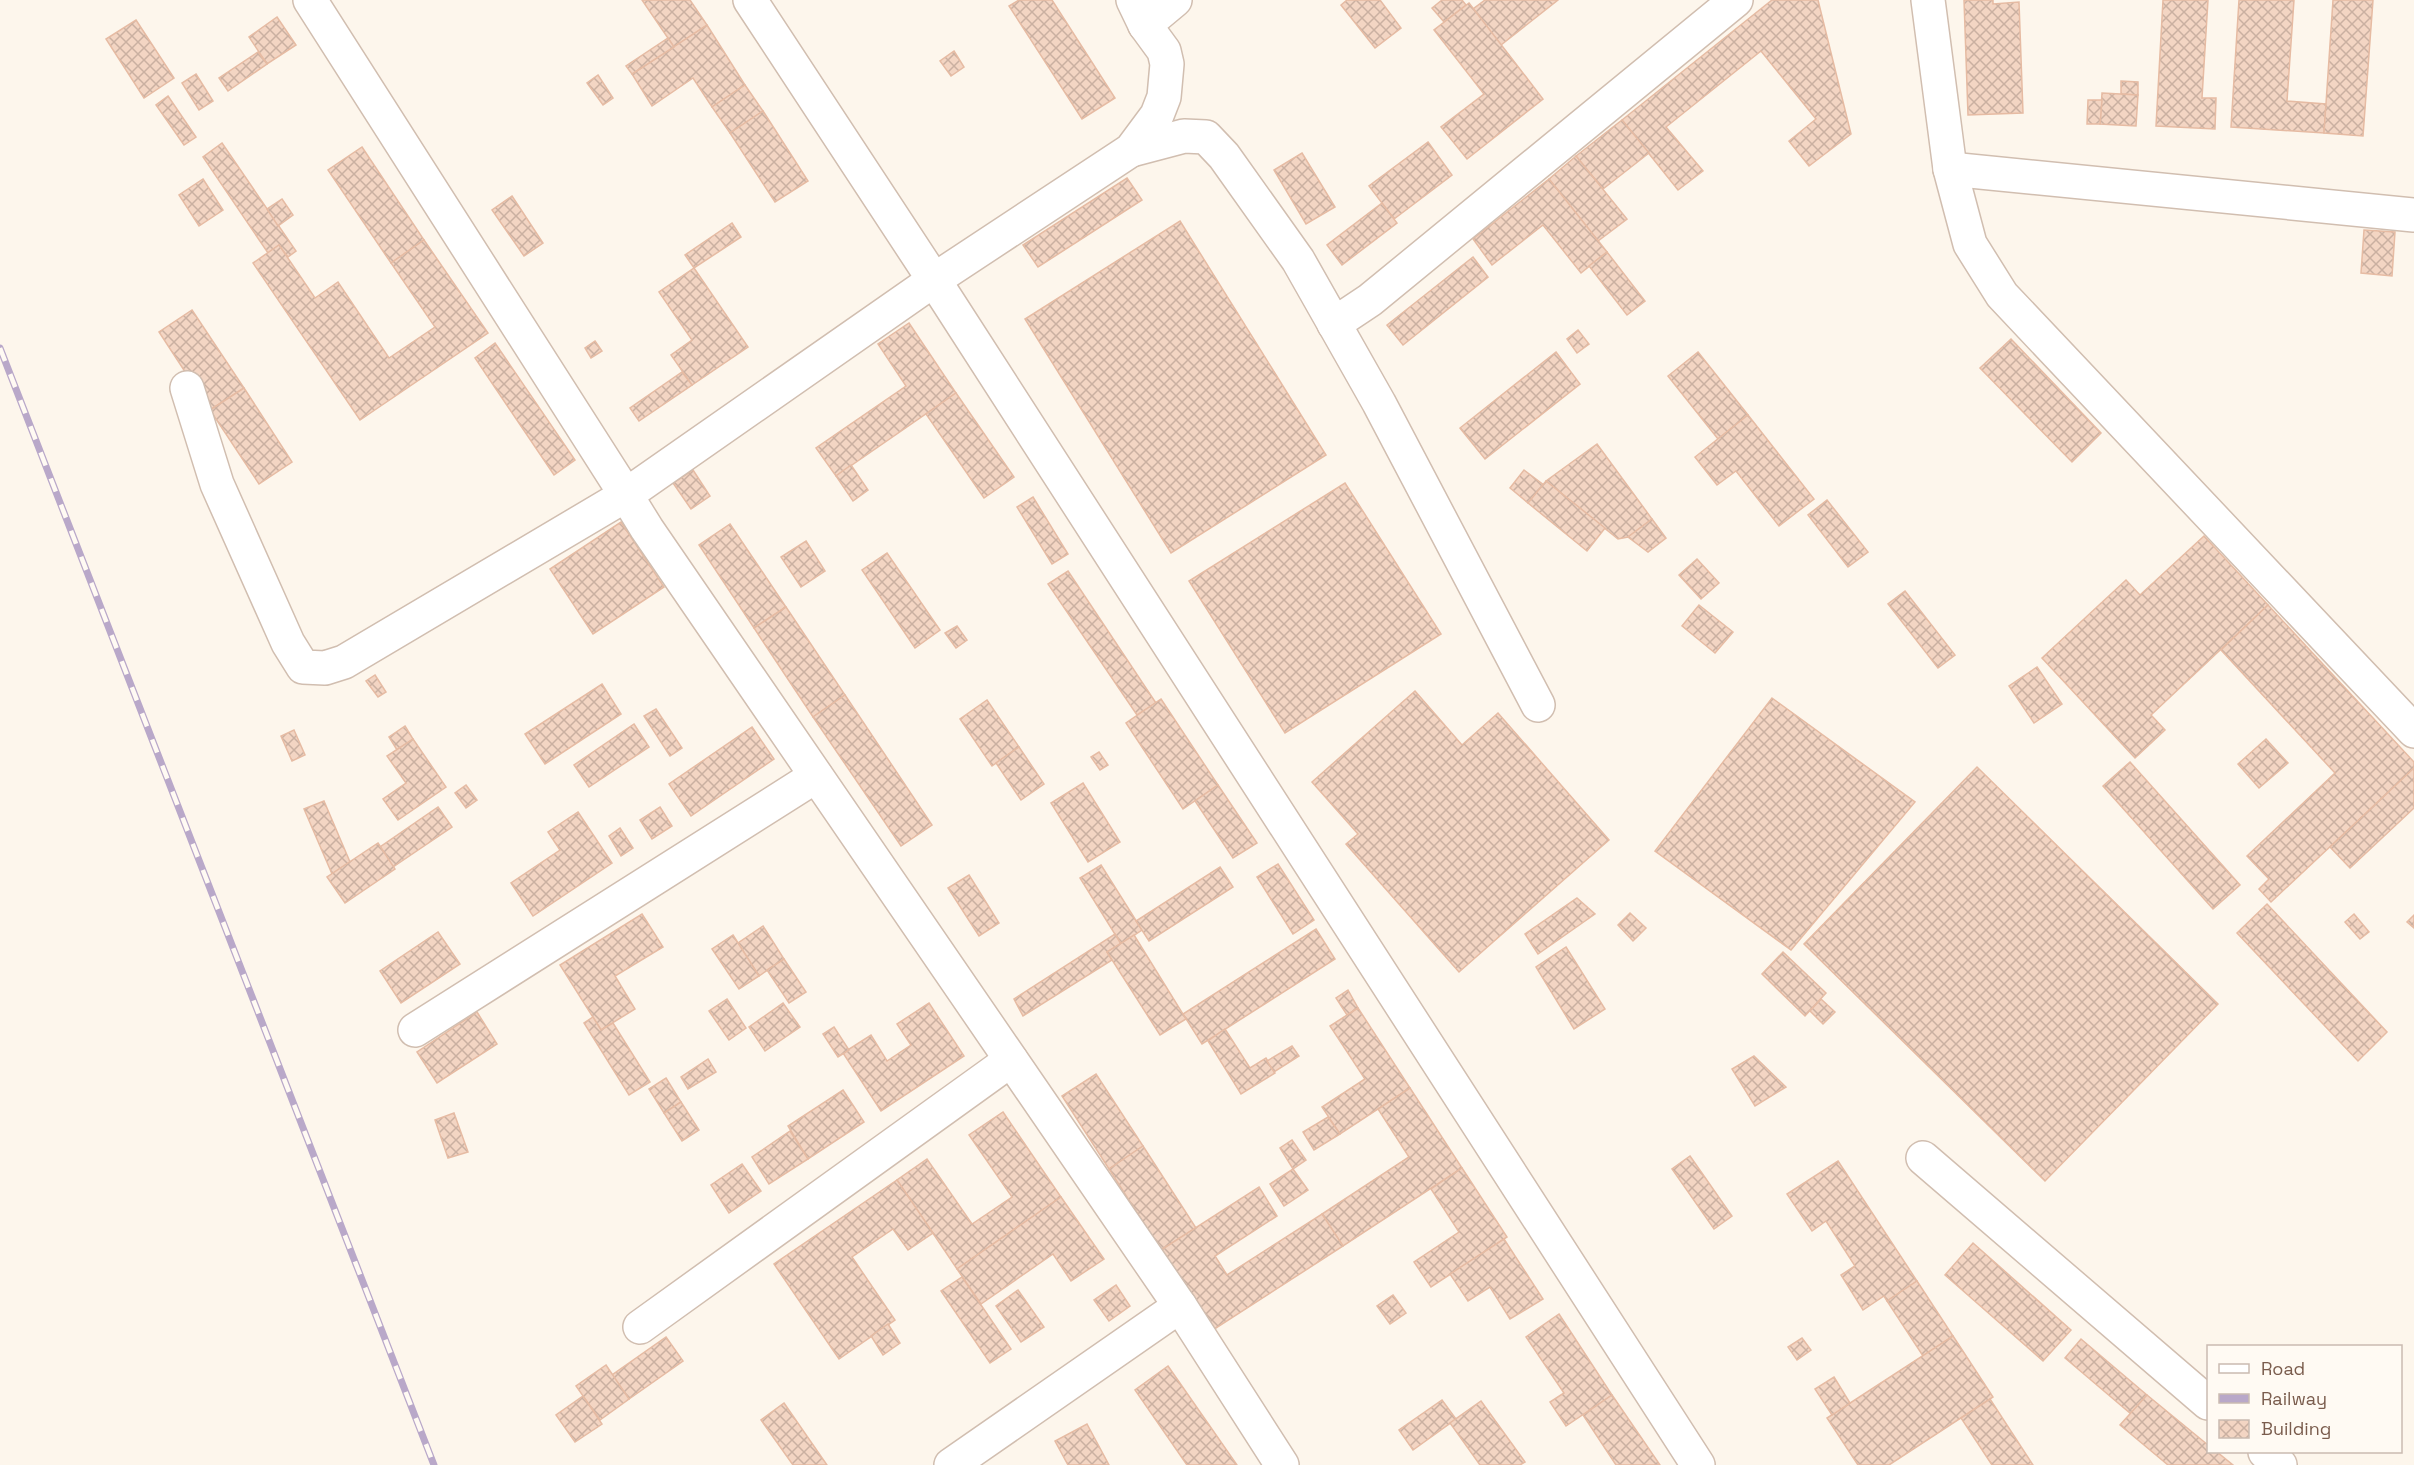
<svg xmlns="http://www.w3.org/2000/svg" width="2414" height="1465" font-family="'Space Grotesk',sans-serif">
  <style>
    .building { fill: url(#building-cross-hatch); stroke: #e6bba3; stroke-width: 1.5 }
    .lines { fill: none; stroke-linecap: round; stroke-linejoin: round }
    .minor-casing { stroke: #d1beb0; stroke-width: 36 }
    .minor { stroke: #fff; stroke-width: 33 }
    .rail-casing { stroke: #b9a8c9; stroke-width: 7 }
    .rail { stroke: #fffaf3; stroke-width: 4.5; stroke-dasharray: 14; stroke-linecap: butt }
  </style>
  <defs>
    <pattern id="building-cross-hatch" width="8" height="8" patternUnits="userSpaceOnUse" patternTransform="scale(1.5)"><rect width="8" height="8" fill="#f3d5c3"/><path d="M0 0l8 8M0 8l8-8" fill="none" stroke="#cab0a1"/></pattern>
  </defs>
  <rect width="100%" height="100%" fill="#fdf6ec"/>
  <!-- building -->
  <g class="building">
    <path d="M642,0H690L707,25L674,47Z"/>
    <path d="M1019,0H1052L1115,98L1082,119L1009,6Z"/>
    <path d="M1347,0H1380L1401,28L1375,48L1341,5Z"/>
    <path d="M1442,0H1462L1466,5L1444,22L1432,8Z"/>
    <path d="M1485,0H1558L1501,45L1473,9Z"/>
    <path d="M1772,0H1818L1851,134L1809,166L1789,141L1816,119L1761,51L1666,127L1703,171L1678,190L1622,120Z"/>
    <path d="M1964,0H1993V4L2019,2L2023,113L1968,115Z"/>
    <path d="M2163,0H2208L2202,98H2216L2215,129L2156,126Z"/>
    <path d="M2239,0H2294L2287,101L2326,104L2324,133L2231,127Z"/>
    <path d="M2333,0H2373L2363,136L2324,133Z"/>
    <path d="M1469,3L1543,99L1467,159L1441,127L1484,94L1434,30Z"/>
    <path d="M277,17L296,45L267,64L249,37Z"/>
    <path d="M136,20L174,78L144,98L106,39Z"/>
    <path d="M707,25L745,85L712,107L693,78L652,106L632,74Z"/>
    <path d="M668,38L674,47L632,74L626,66Z"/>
    <path d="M954,51L964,67L951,76L940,61Z"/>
    <path d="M258,52L267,64L228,91L219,78Z"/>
    <path d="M196,74L213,101L199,110L182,83Z"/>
    <path d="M598,75L613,98L603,105L587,83Z"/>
    <path d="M2121,81L2138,82V95L2121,94Z"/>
    <path d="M745,85L763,111L730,133L712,107Z"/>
    <path d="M2102,93L2138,95L2136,126L2100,124Z"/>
    <path d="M168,96L196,137L184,145L156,105Z"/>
    <path d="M2088,100H2102L2100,124H2087Z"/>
    <path d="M763,111L808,181L775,202L730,133Z"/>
    <path d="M1622,120L1649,153L1603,189L1576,156Z"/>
    <path d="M1428,142L1452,175L1394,219L1369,186Z"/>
    <path d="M222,143L296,251L288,257L279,245L268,253L203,157Z"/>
    <path d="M362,147L424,240L391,263L328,170Z"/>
    <path d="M1302,153L1335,207L1306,224L1274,170Z"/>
    <path d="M1576,156L1627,219L1598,241L1549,179Z"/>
    <path d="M1127,178L1142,200L1038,267L1023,245Z"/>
    <path d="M203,179L223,210L199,226L179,195Z"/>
    <path d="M1549,179L1607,252L1581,273L1543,225L1492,265L1473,239Z"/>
    <path d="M512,196L543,243L524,256L492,210Z"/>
    <path d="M282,199L293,215L278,226L267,209Z"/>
    <path d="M1382,203L1397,223L1342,265L1327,245Z"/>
    <path d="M1180,221L1326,455L1171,553L1025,319Z"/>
    <path d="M732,223L741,237L694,268L685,255Z"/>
    <path d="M2364,230L2395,232L2392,276L2361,273Z"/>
    <path d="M424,240L488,333L360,420L253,263L279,245L315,298L338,282L389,358L435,327L391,263Z"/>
    <path d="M1607,252L1645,301L1627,315L1589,266Z"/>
    <path d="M1473,257L1488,277L1403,345L1387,325Z"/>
    <path d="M694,268L748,347L692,385L671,355L692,340L659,292Z"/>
    <path d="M192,310L244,388L210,410L159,332Z"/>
    <path d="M909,323L956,393L836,476L816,448L906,386L878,344Z"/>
    <path d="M1578,330L1589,344L1577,353L1567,339Z"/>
    <path d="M2011,339L2101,433L2072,462L1980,368Z"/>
    <path d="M595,341L602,351L591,358L585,348Z"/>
    <path d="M495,343L575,460L554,475L475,358Z"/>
    <path d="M1556,352L1580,384L1485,459L1460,428Z"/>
    <path d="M1698,352L1748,415L1718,439L1668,376Z"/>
    <path d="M682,372L692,385L639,421L630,408Z"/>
    <path d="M244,388L292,462L259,484L210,410Z"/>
    <path d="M956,393L1014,477L984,498L926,414Z"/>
    <path d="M1748,415L1814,499L1779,526L1736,471L1717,485L1695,457Z"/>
    <path d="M1597,444L1652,519L1628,537L1618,539L1546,481Z"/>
    <path d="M851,465L868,490L853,501L836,476Z"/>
    <path d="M693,470L710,496L691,509L673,483Z"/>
    <path d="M1524,470L1544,485L1528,503L1510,488Z"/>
    <path d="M1546,481L1605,528L1587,551L1528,503Z"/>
    <path d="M1345,483L1441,634L1285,733L1189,581Z"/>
    <path d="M1033,497L1068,554L1052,564L1017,507Z"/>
    <path d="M1827,500L1868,552L1848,567L1808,515Z"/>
    <path d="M1652,519L1666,538L1648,552L1628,537Z"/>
    <path d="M621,522L664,587L593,634L550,569Z"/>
    <path d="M730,524L786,607L754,628L699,545Z"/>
    <path d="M2204,536L2268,605L2151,715L2165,730L2135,758L2042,658L2126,580L2140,595Z"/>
    <path d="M806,541L825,571L801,587L781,557Z"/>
    <path d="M887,553L940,630L915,648L862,570Z"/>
    <path d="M1697,559L1719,583L1701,599L1679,575Z"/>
    <path d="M1068,571L1156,703L1137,715L1048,584Z"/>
    <path d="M1905,591L1955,655L1938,668L1888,604Z"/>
    <path d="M1699,605L1733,632L1715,653L1682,626Z"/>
    <path d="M2268,605L2414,762V768L2271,902L2259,889L2269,879L2247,856L2335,773L2221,650Z"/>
    <path d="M786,607L845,695L813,717L754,628Z"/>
    <path d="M957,626L967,640L956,648L945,633Z"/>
    <path d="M2037,667L2062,704L2034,723L2009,686Z"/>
    <path d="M375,675L386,692L378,697L366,681Z"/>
    <path d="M602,684L621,714L545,764L525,734Z"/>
    <path d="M1415,691L1462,745L1498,713L1609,840L1459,972L1346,844L1358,834L1312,782Z"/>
    <path d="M845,695L932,825L901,846L813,717Z"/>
    <path d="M1772,698L1915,802L1791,950L1655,851Z"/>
    <path d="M1161,699L1218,785L1183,809L1126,723Z"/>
    <path d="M987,700L1019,747L992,766L960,719Z"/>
    <path d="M656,709L682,748L670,756L644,716Z"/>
    <path d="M634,724L649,747L589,787L574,765Z"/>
    <path d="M405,726L413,739L397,750L389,737Z"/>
    <path d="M752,727L774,759L691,816L669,784Z"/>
    <path d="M294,730L305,755L292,761L281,736Z"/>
    <path d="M413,739L446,787L398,820L383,799L406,783L387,756Z"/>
    <path d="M2266,739L2288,763L2259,788L2238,764Z"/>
    <path d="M1019,747L1044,784L1021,800L996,763Z"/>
    <path d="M1099,752L1108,765L1100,770L1091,757Z"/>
    <path d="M2130,762L2240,885L2213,909L2103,786Z"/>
    <path d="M1977,767L2218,1004L2045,1181L1804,944Z"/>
    <path d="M2414,768V808L2350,868L2330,847Z"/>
    <path d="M1083,783L1120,842L1088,862L1051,803Z"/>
    <path d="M466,785L477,800L466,808L455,793Z"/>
    <path d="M1218,785L1257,843L1233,858L1195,801Z"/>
    <path d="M324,801L350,862L332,874L304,809Z"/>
    <path d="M438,807L452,827L393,867L380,847Z"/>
    <path d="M660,807L672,826L652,839L640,820Z"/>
    <path d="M578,812L612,863L533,916L511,883L560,850L548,832Z"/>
    <path d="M620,828L633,848L621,856L609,836Z"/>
    <path d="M378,843L395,869L345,903L327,877Z"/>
    <path d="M1278,864L1314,920L1293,934L1257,877Z"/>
    <path d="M1101,865L1142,930L1121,944L1080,878Z"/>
    <path d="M1220,867L1233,887L1149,941L1136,921Z"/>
    <path d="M969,875L999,923L979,936L948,888Z"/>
    <path d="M1577,898L1595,914L1538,954L1525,934Z"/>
    <path d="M2267,904L2387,1032L2358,1061L2237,933Z"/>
    <path d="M1630,913L1646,928L1633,941L1618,925Z"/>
    <path d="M642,914L663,947L615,976L635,1009L601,1030L560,965Z"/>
    <path d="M2354,914L2369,932L2360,939L2345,922Z"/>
    <path d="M2414,915V928L2407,922Z"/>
    <path d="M763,926L784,959L759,976L738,943Z"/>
    <path d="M1316,929L1335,959L1202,1044L1183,1014Z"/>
    <path d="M438,932L460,964L401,1003L380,971Z"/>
    <path d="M1115,934L1121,944L1107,952L1112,960L1023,1016L1014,999Z"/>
    <path d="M733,935L759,976L739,989L712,949Z"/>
    <path d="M1134,935L1186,1019L1160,1035L1107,952Z"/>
    <path d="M1566,947L1605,1009L1574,1029L1536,967Z"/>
    <path d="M1783,952L1826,993L1805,1016L1762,974Z"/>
    <path d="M784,959L806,992L789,1003L767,970Z"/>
    <path d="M1348,990L1358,1008L1347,1015L1336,998Z"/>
    <path d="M727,999L746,1028L729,1040L709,1011Z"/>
    <path d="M1821,999L1835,1012L1823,1024L1810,1011Z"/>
    <path d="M783,1003L800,1027L765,1051L749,1027Z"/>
    <path d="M929,1003L964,1056L881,1111L843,1053L871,1035L887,1061L911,1045L897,1024Z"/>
    <path d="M1358,1008L1410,1088L1340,1134L1322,1107L1365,1079L1330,1026Z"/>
    <path d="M477,1012L497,1044L437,1083L417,1052Z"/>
    <path d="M593,1017L601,1030L613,1023L650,1082L629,1095L584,1023Z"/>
    <path d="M834,1027L849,1050L838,1057L823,1034Z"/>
    <path d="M1225,1029L1250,1068L1266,1058L1275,1073L1241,1094L1208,1041Z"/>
    <path d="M1292,1046L1299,1056L1274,1072L1267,1061Z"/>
    <path d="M1754,1056L1786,1087L1755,1106L1732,1069Z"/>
    <path d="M708,1059L716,1072L688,1089L681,1077Z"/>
    <path d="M1096,1074L1143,1146L1109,1169L1062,1096Z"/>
    <path d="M666,1078L681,1102L664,1113L649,1089Z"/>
    <path d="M1410,1088L1462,1168L1343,1246L1322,1214L1409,1157L1378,1109Z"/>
    <path d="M843,1090L864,1122L808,1159L788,1126Z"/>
    <path d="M681,1102L699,1130L682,1141L664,1113Z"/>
    <path d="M1003,1112L1061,1197L957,1269L897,1180L927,1159L972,1224L1012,1197L969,1135Z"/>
    <path d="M454,1113L468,1152L448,1158L435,1120Z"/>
    <path d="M1328,1117L1340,1134L1314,1150L1303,1132Z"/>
    <path d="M790,1131L808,1159L769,1184L752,1157Z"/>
    <path d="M1292,1140L1306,1160L1293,1169L1280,1148Z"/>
    <path d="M1143,1146L1196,1228L1161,1250L1109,1169Z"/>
    <path d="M1690,1156L1732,1216L1714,1229L1672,1169Z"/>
    <path d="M1838,1161L1917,1281L1887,1301L1884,1296L1863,1310L1841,1275L1855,1266L1826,1221L1812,1231L1787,1194Z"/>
    <path d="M742,1164L761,1191L729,1213L711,1185Z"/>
    <path d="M1462,1168L1507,1237L1431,1287L1414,1262L1459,1232L1431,1189Z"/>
    <path d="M1293,1169L1308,1190L1284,1206L1270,1184Z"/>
    <path d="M897,1180L933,1233L908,1250L893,1229L852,1257L895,1320L839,1359L774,1264Z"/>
    <path d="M1259,1187L1277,1216L1215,1256L1227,1275L1322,1214L1343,1246L1213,1330L1161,1250Z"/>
    <path d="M1061,1197L1104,1259L1071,1281L1053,1254L981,1304L957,1269Z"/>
    <path d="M1504,1239L1543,1299L1510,1319L1490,1287L1468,1301L1450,1274Z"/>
    <path d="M1973,1243L2071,1330L2043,1361L1945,1275Z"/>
    <path d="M962,1277L1011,1349L990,1363L941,1291Z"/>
    <path d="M1917,1281L1953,1336L1923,1356L1887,1301Z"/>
    <path d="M1116,1285L1130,1306L1109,1321L1094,1300Z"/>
    <path d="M1018,1290L1044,1327L1021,1342L996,1306Z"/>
    <path d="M1393,1295L1406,1313L1390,1324L1377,1306Z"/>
    <path d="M1559,1314L1612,1395L1566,1426L1550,1402L1564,1393L1526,1337Z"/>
    <path d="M888,1324L900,1343L883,1355L871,1336Z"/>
    <path d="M1953,1336L1993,1397L1889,1465H1858L1827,1418Z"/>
    <path d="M666,1337L683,1361L629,1399L612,1375Z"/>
    <path d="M1802,1338L1811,1350L1797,1360L1788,1347Z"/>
    <path d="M2081,1339L2147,1395L2131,1414L2065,1358Z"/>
    <path d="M606,1365L629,1399L600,1420L576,1386Z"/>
    <path d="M1168,1366L1237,1465H1187L1135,1390Z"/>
    <path d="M1834,1377L1850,1403L1832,1415L1815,1389Z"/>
    <path d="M1612,1395L1660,1465H1616L1583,1415Z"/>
    <path d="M2147,1395L2208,1445V1452H2217L2233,1465H2168L2120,1425Z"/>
    <path d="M583,1396L602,1424L575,1442L556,1415Z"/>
    <path d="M1990,1399L2033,1465H1992L1961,1418Z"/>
    <path d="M1442,1400L1456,1419L1413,1450L1399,1430Z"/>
    <path d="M1481,1401L1525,1462L1520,1465H1480L1450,1423Z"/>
    <path d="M784,1403L827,1465H793L761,1420Z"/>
    <path d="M1087,1424L1109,1465H1068L1055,1441Z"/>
  </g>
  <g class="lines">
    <defs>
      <g id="minor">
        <path d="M750,0L934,280L1698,1465"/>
        <path d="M1133,0L1145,25"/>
        <path d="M1175,0L1145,25L1164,51L1167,64L1164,97L1157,115L1131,150L934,280L626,495L647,529L1180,1306L1282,1465"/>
        <path d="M1928,0L1950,169L1970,244L2002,295L2414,731"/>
        <path d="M1131,150L1184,136L1206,137L1224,156L1298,260L1379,403L1538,705"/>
        <path d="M1950,169L2414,215"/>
        <path d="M1334,324L1370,300L1736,0"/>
        <path d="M187,388L217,484L288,643L303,667L325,668L344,662L626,495L310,0"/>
        <path d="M415,1030L816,776"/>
        <path d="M1923,1158L2208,1403"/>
        <path d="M640,1327L1011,1060"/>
        <path d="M2265,1452L2280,1465"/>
        <path d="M951,1465L1180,1306"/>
      </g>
    </defs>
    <!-- minor casing -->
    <use href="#minor" class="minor-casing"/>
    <!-- minor -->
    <use href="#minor" class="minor"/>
    <defs>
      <path id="rail" d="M0,348L434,1465"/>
    </defs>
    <!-- rail casing -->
    <use href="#rail" class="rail-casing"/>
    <!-- rail -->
    <use href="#rail" class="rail"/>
  </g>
  <!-- legend -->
  <rect x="2207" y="1345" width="195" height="108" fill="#fffaf3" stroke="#cabbb1" stroke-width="1.5"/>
  <rect x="2219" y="1364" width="30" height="9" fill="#ffffff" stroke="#cabbb1" stroke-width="1.5"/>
  <text x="2261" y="1375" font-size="18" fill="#7a5c4d">Road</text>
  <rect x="2219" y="1394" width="30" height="9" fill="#b9a8c9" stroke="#cabbb1" stroke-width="1.5"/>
  <text x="2261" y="1405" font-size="18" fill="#7a5c4d">Railway</text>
  <rect x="2219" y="1420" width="30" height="18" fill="url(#building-cross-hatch)" stroke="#cabbb1" stroke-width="1.5"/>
  <text x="2261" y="1435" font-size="18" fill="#7a5c4d">Building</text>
</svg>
